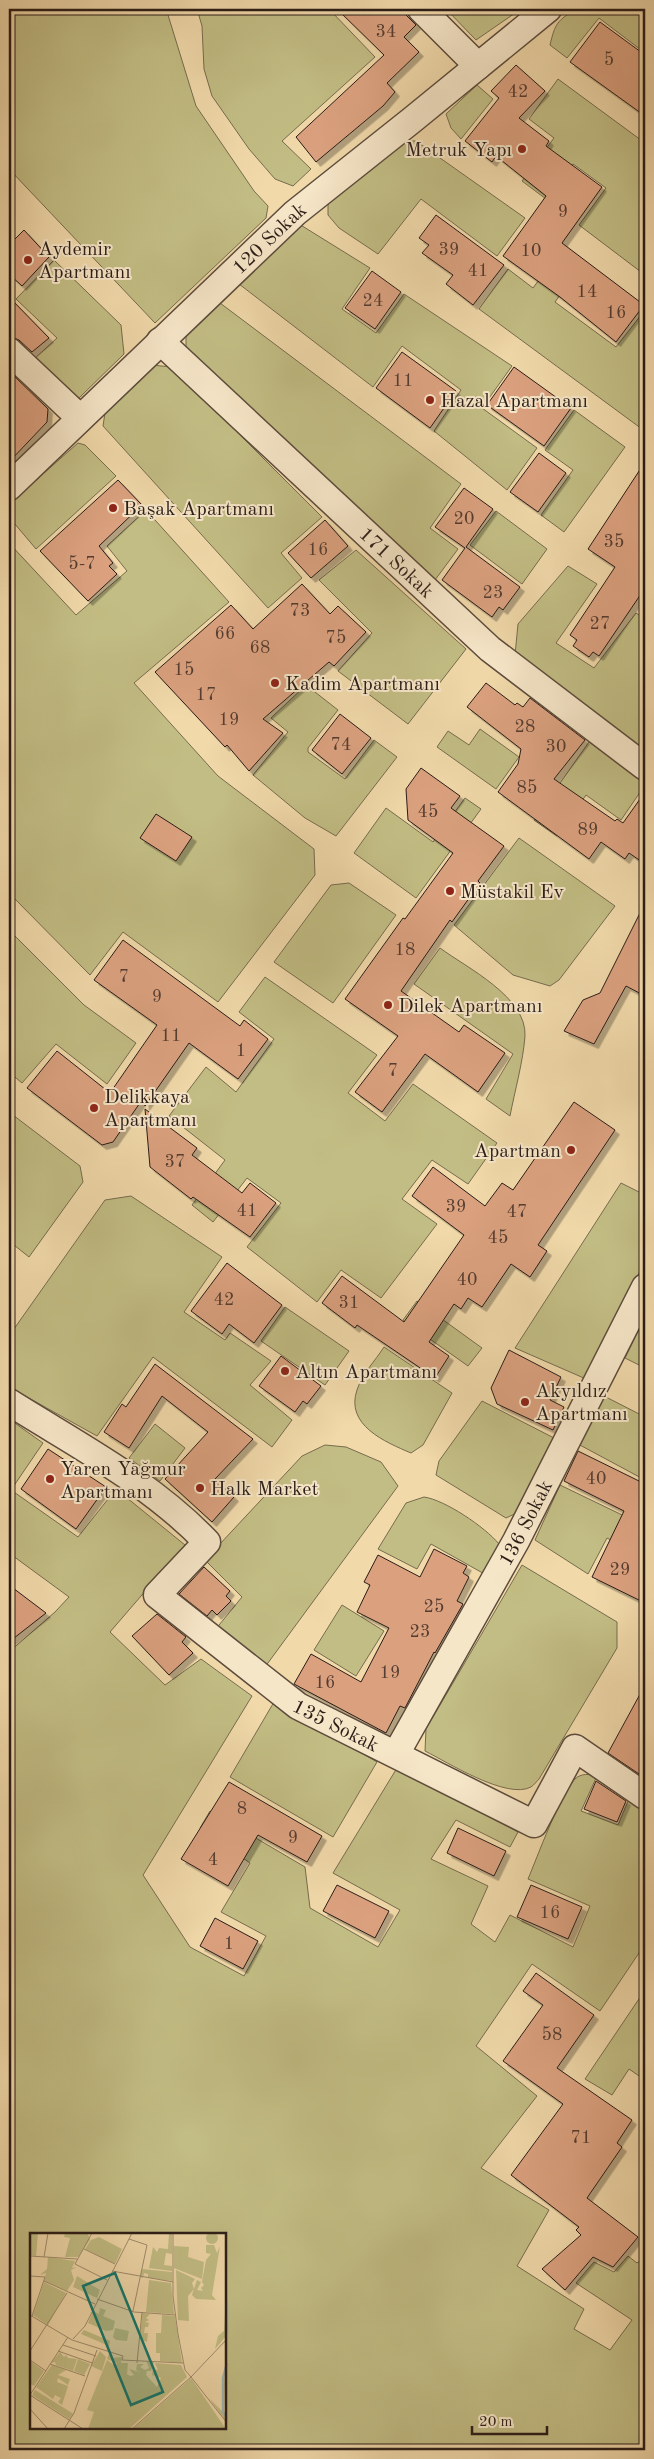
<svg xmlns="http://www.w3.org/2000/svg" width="654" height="2459" font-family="'Old Standard TT',serif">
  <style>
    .green { fill: #c2bd84; stroke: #766c4e; fill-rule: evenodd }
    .building { fill: #dba17f; stroke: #2a1c17; filter: url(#shadow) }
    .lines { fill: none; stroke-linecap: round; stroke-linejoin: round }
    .minor-casing { stroke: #5c4b3c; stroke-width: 29 }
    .minor { stroke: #f6e6c8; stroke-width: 26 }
    .poi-dot { fill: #8f2418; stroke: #f6e6c8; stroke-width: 2 }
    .labels { text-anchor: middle; stroke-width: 4; stroke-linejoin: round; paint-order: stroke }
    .number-label { font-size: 18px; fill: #563d31 }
    .poi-label { font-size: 20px; fill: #2a1c17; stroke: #f6e6c8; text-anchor: start }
    .street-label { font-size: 20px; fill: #2a1c17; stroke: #f6e6c8 }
    .inset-river { fill: none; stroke: #9fb7b4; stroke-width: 2.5 }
    .inset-road { fill: none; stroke: #a18d6f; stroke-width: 1 }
    .view { fill: #0f766e; fill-opacity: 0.15; stroke: #0f766e; stroke-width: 2.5 }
    .inset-edge { fill: none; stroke: #2a1c17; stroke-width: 2.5 }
  </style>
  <defs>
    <filter id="shadow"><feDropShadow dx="4.5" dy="4.5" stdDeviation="0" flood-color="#0004"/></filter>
  </defs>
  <rect width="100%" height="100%" fill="#f1d9aa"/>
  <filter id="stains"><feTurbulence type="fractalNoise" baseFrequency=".004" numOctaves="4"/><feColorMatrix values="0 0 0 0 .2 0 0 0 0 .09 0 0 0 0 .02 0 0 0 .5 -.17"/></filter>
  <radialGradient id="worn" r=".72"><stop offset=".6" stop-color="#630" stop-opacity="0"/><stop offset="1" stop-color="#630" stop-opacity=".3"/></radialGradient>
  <!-- green -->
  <g class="green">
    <path d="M9,9H164L168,15L196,106L254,191L268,206L266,218L155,323L9,169Z"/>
    <path d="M197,9H329L375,57L282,141L311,169L293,186L275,179L249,149L212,96L204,69L202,26Z"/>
    <path d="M446,9H521L476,40Z"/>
    <path d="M577,9H645V53L599,18L567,58L550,45C555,24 557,20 577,9Z"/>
    <path d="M558,79L645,143V275L579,225L606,188L573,164L546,199L522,181L554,138L529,119Z"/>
    <path d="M477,85L493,99L461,139L451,128L446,114Z"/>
    <path d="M401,141H416L525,218L497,256L421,199L378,254L339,228L328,215V201Z"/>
    <path d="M299,224L370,268L342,309L376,333L404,294L512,366L482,408L537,448L507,490L434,431L461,390L402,346L373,387L239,284Z"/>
    <path d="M563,247L584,262L555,302L616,347L645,310V425L642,429L479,309L508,269L533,288Z"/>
    <path d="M54,260L121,325L124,354L78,399L33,360L57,338L16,299Z"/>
    <path d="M220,303L461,484L430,528L458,549L432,584L186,350V331Z"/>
    <path d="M151,365L172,367L322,517L281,553L302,578L268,608L103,426L106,406Z"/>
    <path d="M574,410L625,447L564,532L541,515L573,470L545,450Z"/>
    <path d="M78,443L85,445L116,476L36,549L9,517V504Z"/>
    <path d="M146,510L229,602L134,683L218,776L314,849L315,875L218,1002L123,932L90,975L9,893V543L76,615L127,571L107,546Z"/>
    <path d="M496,511L547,549L522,584L470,545Z"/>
    <path d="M356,550L466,649L408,724L338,671L372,633L319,580Z"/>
    <path d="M568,566L597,584L556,643L594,668L636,613L645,619V750L515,655L518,624Z"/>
    <path d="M306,685L338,710L308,748V752L345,779L374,740L397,757L336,836L305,818L253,775L288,732L271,718Z"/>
    <path d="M480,729L519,757L496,789L437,747L448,731L469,745Z"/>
    <path d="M589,742L645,781V785L621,820L586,795L557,836L534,820Z"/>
    <path d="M465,798L481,809L416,898L354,853L386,808L433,842Z"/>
    <path d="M519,838L615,906L559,980L550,986L513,975L454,925Z"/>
    <path d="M349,883L396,915L333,1003L274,962L331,885Z"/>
    <path d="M9,930L84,1005L136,1043L107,1084L56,1044L22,1083L9,1072Z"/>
    <path d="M440,948C467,968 527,997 525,1036C523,1062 515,1090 510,1116L486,1099L513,1054L414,984Z"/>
    <path d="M265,977L377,1055L348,1093L385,1121L413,1084L497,1143L468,1184L432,1160L402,1199L437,1224L381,1298L341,1270L317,1302L247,1247L281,1203L247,1178L213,1222L192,1205L225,1160L169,1116L206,1067L236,1092L274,1039L239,1012Z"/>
    <path d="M9,1112L80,1166L83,1182L29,1257L9,1241V1182L13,1176L9,1172Z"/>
    <path d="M621,1183L645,1195V1261L586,1379L515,1348Z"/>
    <path d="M131,1196L222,1257L184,1312L225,1340L230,1333L271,1361L250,1385L292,1420L272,1447L153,1357L97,1436L9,1387V1336L105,1200Z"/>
    <path d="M417,1301L482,1348L468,1366L403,1320Z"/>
    <path d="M285,1307L349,1351L325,1385L261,1341Z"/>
    <path d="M645,1317V1368L625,1358Z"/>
    <path d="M384,1347L452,1393L423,1445L411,1453C385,1442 345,1425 357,1390C362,1374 375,1361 384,1347Z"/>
    <path d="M604,1396L645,1417V1480L578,1444Z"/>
    <path d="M482,1401L554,1438L523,1510L506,1518L436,1475L439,1461Z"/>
    <path d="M9,1419L43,1443L11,1490L78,1537L116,1489L185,1545L110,1632L165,1685L201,1659L252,1696L143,1875L190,1947L244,1976L266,1936L221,1912L250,1863L200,1828L210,1811L305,1867L310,1908L378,1947L400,1910L333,1873L397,1768L518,1832L510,1847L456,1820L431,1859L488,1886L471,1924L495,1942L510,1915L573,1947L590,1906L528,1879C537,1858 561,1792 575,1779C581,1773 590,1774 597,1776L581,1811L618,1825L631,1794L645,1805V1944L600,2011L532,1964L476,2046L537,2096L481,2168L549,2210L517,2266L584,2309L574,2329L610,2350L632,2320L576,2283L594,2262L614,2272L628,2256L637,2263L645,2256V2450H9V1652L55,1612L69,1597L9,1553ZM31,2234H225V2428H31Z"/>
    <path d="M155,1424L185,1448L160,1481L129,1458Z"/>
    <path d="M325,1445L346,1447L381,1462L398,1486L265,1667L215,1630L242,1597L205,1560L302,1456Z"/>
    <path d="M560,1485L645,1526V1557L607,1538L588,1574L535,1540Z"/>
    <path d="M424,1497C445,1500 485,1527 499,1544L497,1556L488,1576L431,1544L417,1569L378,1549L406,1503Z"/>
    <path d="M522,1565L617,1622V1648L539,1779C537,1781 534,1785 531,1787C507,1800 447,1762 425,1751L426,1729Z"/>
    <path d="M342,1605L384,1631L356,1676L314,1650Z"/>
    <path d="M274,1702L377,1762L333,1837L230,1777Z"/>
    <path d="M645,1990V2080L629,2069L612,2095L585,2079Z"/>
  </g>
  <!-- building -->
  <g class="building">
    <path d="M337,9H400L416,25L404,37L419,52L387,83L395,92L383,106L316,162L296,137L384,55Z"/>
    <path d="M600,22L645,55V116L570,62Z"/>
    <path d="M516,65L545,91L519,118L549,141L546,146L602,187L562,243L644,305L616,342L560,297L503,256L546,196L496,156L492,162L465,141L499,98L491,91Z"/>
    <path d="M436,215L504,265L473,305L446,284L453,275L422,253L429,245L419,238Z"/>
    <path d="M24,230L49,257L22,286L9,274V245Z"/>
    <path d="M372,271L401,292L375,329L345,308Z"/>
    <path d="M9,297L49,338L32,352L19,340L9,336Z"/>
    <path d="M402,352L456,391L430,428L376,388Z"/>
    <path d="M514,367L571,408L544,446L487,405Z"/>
    <path d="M9,371L48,409L47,422L9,462Z"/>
    <path d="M539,453L566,473L538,512L510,492Z"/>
    <path d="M645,462V588L599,656L593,652L589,657L573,646L577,640L570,635L615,567L588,549Z"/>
    <path d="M118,480L142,505L99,546L113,563L109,566L117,574L88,601L40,551Z"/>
    <path d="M464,488L493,509L466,547L520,587L503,610L499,607L492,617L442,580L465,548L435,527Z"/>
    <path d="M325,520L348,546L311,578L288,553Z"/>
    <path d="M302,584L330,614L338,606L366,632L334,666L329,662L263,719L283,733L249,771L227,745L225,747L155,672L231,605L253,629Z"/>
    <path d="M486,683L515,705L517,703L523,707L530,698L585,740L554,779L615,821L617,819L623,823L645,792V864L629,853L625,859L601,842L589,859L498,792L518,764L521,749L467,707Z"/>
    <path d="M340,714L371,738L342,774L312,750Z"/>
    <path d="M421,768L460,796L451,808L504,846L478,881L480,883L452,922L450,920L401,991L459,1032L464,1025L505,1053L478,1092L425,1054L382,1112L355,1092L398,1036L345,999L403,918L405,919L453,853L408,820L406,789Z"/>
    <path d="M156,814L192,837L176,861L140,838Z"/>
    <path d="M645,903V996L626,986L594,1044L564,1031L583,1000L600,993Z"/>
    <path d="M123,940L240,1026L244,1020L268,1039L238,1079L189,1043L145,1106L144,1097L113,1142L102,1145L27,1088L57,1051L110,1093L157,1025L94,980Z"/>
    <path d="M574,1102L615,1130L538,1245L547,1251L530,1277L511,1264L482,1307L468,1298L461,1309L454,1304L429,1342L449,1356L435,1378L357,1325L355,1328L322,1303L342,1276L404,1322L464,1235L412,1196L433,1167L485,1206L502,1183L513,1190Z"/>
    <path d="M145,1109L197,1148L192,1155L242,1193L250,1183L276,1203L250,1237L193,1197L191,1199L150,1167Z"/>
    <path d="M227,1263L282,1305L254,1343L229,1324L222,1334L191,1311Z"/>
    <path d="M509,1350L561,1377L550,1400L564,1407L553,1430L497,1404L491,1388Z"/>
    <path d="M281,1356L321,1386L307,1404L303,1401L295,1412L259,1386Z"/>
    <path d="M155,1364L253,1439L215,1479L234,1497L212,1522L165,1479L208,1432L162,1396L129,1448L104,1432L122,1404L126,1407Z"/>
    <path d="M48,1449L106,1487L76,1529L21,1489Z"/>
    <path d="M578,1451L639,1481L645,1469V1603L592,1577L624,1511L564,1481Z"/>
    <path d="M434,1549L467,1566L463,1573L469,1577L457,1601L463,1604L435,1653L434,1652L405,1708L400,1706L386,1733L294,1684L311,1654L361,1682L389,1628L357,1612L370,1585L364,1582L378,1555L420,1577Z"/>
    <path d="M204,1567L230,1591L226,1596L231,1601L217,1615L212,1610L207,1616L179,1594Z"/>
    <path d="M9,1585L46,1613L9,1642Z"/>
    <path d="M157,1614L186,1637L182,1642L193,1653L169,1675L132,1636Z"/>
    <path d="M645,1685V1778L608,1753Z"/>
    <path d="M596,1781L626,1801L617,1822L584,1809Z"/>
    <path d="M229,1782L322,1836L307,1862L258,1835L228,1886L181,1859Z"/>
    <path d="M458,1828L506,1851L494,1876L447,1853Z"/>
    <path d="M337,1885L389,1911L375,1938L323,1911Z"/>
    <path d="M531,1885L582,1907L568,1939L517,1917Z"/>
    <path d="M215,1918L258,1941L243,1969L200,1946Z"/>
    <path d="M536,1973L594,2015L557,2068L632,2120L617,2143L622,2147L587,2198L638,2237L613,2267L593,2257L565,2290L542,2269L581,2235L576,2230L579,2227L511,2175L563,2104L503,2061L543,2005L523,1991Z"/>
  </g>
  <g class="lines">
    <defs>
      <g id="minor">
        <path d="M421,9L478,66"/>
        <path id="s1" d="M160,341L490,649L645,767"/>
        <path d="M9,351L80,418"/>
        <path id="s2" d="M9,487L295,213L412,120L548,9"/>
        <path id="s3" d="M9,1402C77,1445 151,1483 207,1542L157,1595L298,1706L534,1824L575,1748L645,1796"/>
        <path id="s4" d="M396,1754L516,1541L645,1287"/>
      </g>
    </defs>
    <!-- minor casing -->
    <use href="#minor" class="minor-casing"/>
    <!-- minor -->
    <use href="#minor" class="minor"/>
  </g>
  <!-- markers -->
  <g class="poi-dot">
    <circle cx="522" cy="149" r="5"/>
    <circle cx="28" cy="260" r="5"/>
    <circle cx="430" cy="400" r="5"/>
    <circle cx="113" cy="508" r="5"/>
    <circle cx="275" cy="683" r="5"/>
    <circle cx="450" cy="891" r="5"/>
    <circle cx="388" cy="1005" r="5"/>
    <circle cx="94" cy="1108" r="5"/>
    <circle cx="571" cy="1150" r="5"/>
    <circle cx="285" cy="1371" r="5"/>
    <circle cx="525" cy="1402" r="5"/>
    <circle cx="50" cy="1479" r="5"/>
    <circle cx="200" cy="1488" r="5"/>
  </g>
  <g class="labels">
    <!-- number labels -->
    <g class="number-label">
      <text x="386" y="37">34</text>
      <text x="609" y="65">5</text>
      <text x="518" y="97">42</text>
      <text x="563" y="217">9</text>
      <text x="449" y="255">39</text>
      <text x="531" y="256">10</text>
      <text x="478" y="276">41</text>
      <text x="587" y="297">14</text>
      <text x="373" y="306">24</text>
      <text x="616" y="318">16</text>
      <text x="403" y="386">11</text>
      <text x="464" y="524">20</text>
      <text x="614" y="547">35</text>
      <text x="318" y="555">16</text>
      <text x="82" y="569">5-7</text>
      <text x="493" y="598">23</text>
      <text x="300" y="616">73</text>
      <text x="600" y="629">27</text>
      <text x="225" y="639">66</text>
      <text x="336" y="643">75</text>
      <text x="260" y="653">68</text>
      <text x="184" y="675">15</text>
      <text x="206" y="700">17</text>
      <text x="229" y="725">19</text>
      <text x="525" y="732">28</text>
      <text x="341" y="750">74</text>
      <text x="556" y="752">30</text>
      <text x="527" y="793">85</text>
      <text x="428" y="817">45</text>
      <text x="588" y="835">89</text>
      <text x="405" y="955">18</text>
      <text x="124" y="982">7</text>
      <text x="157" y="1002">9</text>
      <text x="171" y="1041">11</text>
      <text x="241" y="1056">1</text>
      <text x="393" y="1076">7</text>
      <text x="175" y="1167">37</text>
      <text x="456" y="1212">39</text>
      <text x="247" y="1216">41</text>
      <text x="517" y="1217">47</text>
      <text x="498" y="1243">45</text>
      <text x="467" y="1285">40</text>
      <text x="224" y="1305">42</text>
      <text x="349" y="1308">31</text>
      <text x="596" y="1484">40</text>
      <text x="620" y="1575">29</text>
      <text x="434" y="1612">25</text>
      <text x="420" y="1637">23</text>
      <text x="390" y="1678">19</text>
      <text x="325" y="1688">16</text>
      <text x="242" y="1814">8</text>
      <text x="293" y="1843">9</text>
      <text x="213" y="1865">4</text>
      <text x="550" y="1918">16</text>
      <text x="229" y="1949">1</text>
      <text x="552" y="2040">58</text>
      <text x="581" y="2143">71</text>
    </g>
    <!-- poi labels -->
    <g class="poi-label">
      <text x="512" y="156" text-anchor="end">Metruk Yapı</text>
      <text x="38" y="255">Aydemir<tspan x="38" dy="23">Apartmanı</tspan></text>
      <text x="440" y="407">Hazal Apartmanı</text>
      <text x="123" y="515">Başak Apartmanı</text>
      <text x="285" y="690">Kadim Apartmanı</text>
      <text x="460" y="898">Müstakil Ev</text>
      <text x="398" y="1012">Dilek Apartmanı</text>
      <text x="104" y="1103">Delikkaya<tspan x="104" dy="23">Apartmanı</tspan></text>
      <text x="561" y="1157" text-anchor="end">Apartman</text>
      <text x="295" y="1378">Altın Apartmanı</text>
      <text x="535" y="1397">Akyıldız<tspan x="535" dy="23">Apartmanı</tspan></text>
      <text x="60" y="1475">Yaren Yağmur<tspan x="60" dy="23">Apartmanı</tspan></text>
      <text x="210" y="1495">Halk Market</text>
    </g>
    <!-- street labels -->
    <g class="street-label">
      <text dy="7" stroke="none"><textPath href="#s2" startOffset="360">120 Sokak</textPath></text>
      <text dy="7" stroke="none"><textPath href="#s1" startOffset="324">171 Sokak</textPath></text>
      <text dy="7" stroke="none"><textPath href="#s4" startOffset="265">136 Sokak</textPath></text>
      <text dy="7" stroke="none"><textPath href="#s3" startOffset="538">135 Sokak</textPath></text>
    </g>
  </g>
  <!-- overview -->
  <g transform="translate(30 2233)">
    <rect width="196" height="196" fill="#f1d9aa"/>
    <path d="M176 5a6 6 0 1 1 12 0a6 6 0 1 1-12 0ZM0,0H8L6,23L0,22ZM35,0H61L58,1L60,7L48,24H35L40,5L34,4ZM139,0H142V21L136,20L134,32L142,33V38L119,35L123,14L127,19L129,15L138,16ZM69,4L92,16L85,31L55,16L61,7ZM176,12H184L187,20L190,13L182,62L186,67L166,66L162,62L167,47L171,49L167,57L173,58L171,55L174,52L172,49L176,27L181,21L176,20ZM144,13L159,14L158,24L174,29L172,46L144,35ZM18,24L45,28L42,35L47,34L41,37L44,47L37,58L14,48L16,40L10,42L17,36ZM112,36L142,39V48L118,45V41L114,40L113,45L110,44ZM146,37L165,46L162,50L164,56L158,63L159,88L148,87ZM47,43L70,57L67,65L43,54ZM119,47L141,50L144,81L116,79ZM14,49L36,60L18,92L3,82ZM196,64V103L185,116L188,103L194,98ZM70,75L76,77L73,83L85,88L83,97L76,98L58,90L63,78L69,81ZM112,80L120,81L116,85L119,87L115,89L119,90L118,94H115L114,100H118L117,109L110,106ZM132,82L145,83L152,130L130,128V120H126V100H131ZM85,95L99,98L97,108L86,107L83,104ZM54,97L80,108L79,113L51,101ZM70,118L76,124L72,138L61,133ZM30,119L34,124L36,122L38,125L47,126L43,138L26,132L25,129L21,130ZM79,121L83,125L92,124L91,130H98L97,141L100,143L104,142L99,136L110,139L106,137L107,131H114L110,134L115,137L119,135L116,128L124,129L121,138H117L116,142L127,154L131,145L122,142L123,136L128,137L125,130L151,132L157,144L99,196H58L64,179L57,177L77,127L85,133L87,130L77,126ZM196,124L194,177L196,189L179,165L192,178ZM48,126L60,131L54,142L44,138ZM0,128L14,138L4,153L0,151ZM22,132L36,137L28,142L40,146L38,152L28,145L27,149L38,153L32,172L28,169L31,165L25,162L23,166L6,154ZM161,145L196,196H103ZM5,157L42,180L43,181L39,186L2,162Z" fill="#c2bd84"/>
    <path class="inset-river" d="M197,68V101M197,130L193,145V179L197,185"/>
    <path class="inset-road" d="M62,0L45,31L77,47M99,6L117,12L103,78M54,16L85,31M0,23L47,26M14,24L18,0M82,38L143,49M0,43L15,44L2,83M14,48L65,71M67,66L104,79L146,82M0,82L42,107L93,123L92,127L153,130M43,106L55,93L102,0M197,106L161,144L197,190M33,112L66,123M0,118L37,60M28,118L62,130M0,127L16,138M107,130L112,79M20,131L55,143M0,162L38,104M0,162L53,196M0,176L18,196M34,196L44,180L67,117M102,196L161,144L155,137L148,101L143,63V0"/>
    <path class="view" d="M85,40L133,159L101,172L53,53Z"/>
    <rect width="196" height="196" class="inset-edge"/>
  </g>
  <!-- margin -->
  <rect width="654" height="2459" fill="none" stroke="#f1d9aa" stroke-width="30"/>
  <rect x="10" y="10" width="634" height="2439" fill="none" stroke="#2a1c17" stroke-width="2.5"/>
  <rect x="15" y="15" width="624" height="2429" fill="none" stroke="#2a1c17"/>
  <!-- scale -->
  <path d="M472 2426v8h75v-8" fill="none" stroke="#2a1c17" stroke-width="2.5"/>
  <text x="479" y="2426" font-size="15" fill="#2a1c17" stroke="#f6e6c8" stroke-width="4" paint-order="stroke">20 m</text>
  <rect width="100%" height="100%" filter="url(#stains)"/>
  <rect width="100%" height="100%" fill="url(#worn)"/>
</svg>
